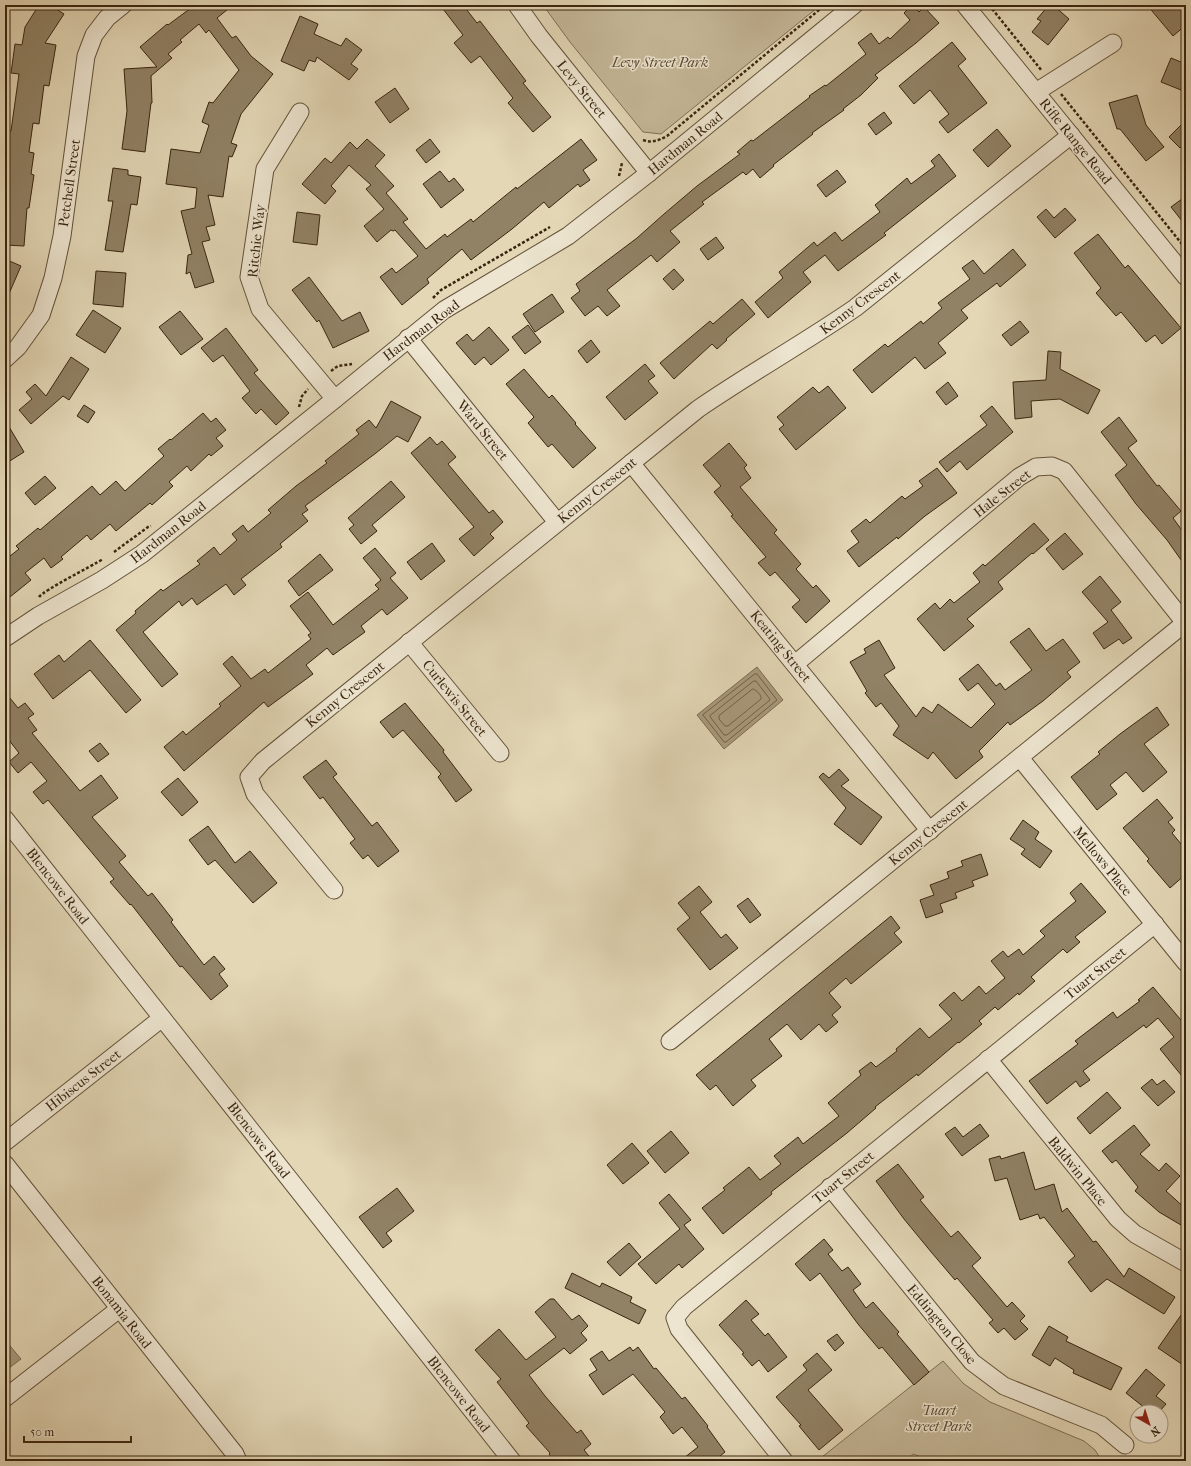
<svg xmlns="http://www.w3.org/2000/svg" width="1191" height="1466" font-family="'IM FELL French Canon',serif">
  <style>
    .green { fill: #c6b99a; stroke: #806f54 }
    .water { fill: #a99a7d; stroke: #7c6b51 }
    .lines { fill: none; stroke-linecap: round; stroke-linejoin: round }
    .shore { stroke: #716046; stroke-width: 1 }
    .building { fill: #918266; stroke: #39250f }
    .minor-casing { stroke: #645239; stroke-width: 19 }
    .path { stroke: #39250f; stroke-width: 2.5; stroke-dasharray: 3 2; stroke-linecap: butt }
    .minor { stroke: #ede5d0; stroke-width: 17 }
    .labels { text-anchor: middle; stroke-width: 3; stroke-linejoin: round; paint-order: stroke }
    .park-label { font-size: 14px; font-style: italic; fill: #5c4a32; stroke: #ede5d0 }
    .street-label { font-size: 14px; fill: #39250f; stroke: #ede5d0 }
  </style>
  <rect width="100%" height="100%" fill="#e3d7b6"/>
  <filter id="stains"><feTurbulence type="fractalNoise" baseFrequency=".005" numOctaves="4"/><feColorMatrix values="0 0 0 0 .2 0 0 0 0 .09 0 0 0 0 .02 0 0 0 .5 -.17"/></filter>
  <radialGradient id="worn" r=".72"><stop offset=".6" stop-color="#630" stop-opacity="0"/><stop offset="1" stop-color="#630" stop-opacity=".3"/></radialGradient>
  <!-- green -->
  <g class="green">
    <path d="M543,5H815L817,8L661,134L643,132L570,42Z"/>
    <path d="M943,1361L964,1384L990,1402L1084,1441L1095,1450L1102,1461H931L913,1454L908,1461H817Z"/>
  </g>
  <!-- water -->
  <g class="water">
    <path d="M757,667L783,700L724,749L697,715Z"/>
    <path d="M5,1340L21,1359L5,1371Z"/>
  </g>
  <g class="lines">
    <!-- shore -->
    <g class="shore">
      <path d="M755,674H757L777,700L726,742H724L703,715Z"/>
      <path d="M754,681H756L769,698L770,700L727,735H724L711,718L710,716Z"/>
      <path d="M753,689C757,690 762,696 761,699L728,726H725L719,719V716Z"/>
    </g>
  </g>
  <!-- building -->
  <g class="building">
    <path d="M39,5H50L64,14L45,43L56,45L49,86L44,85L39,124L33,123L29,152L34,153L31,174L34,175L29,208H27L24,246L5,245V142L7,130L11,131L19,74L11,73L15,44L22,45L25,27Z"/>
    <path d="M195,5H233L217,18L232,38L236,36L251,56L273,74L241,114L231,143L237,145L232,157L229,156L223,197L208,195L215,225L206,227L210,240L202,242L214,282L195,288L190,272L186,274L188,255L192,254L181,211L195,208L197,188L166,184L171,149L200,153L209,125L202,122L209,102L213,103L239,70L209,30L206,33L199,24L180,40L182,42L168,54L172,58L151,76L152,103H151L145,152L122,149L127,111L124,69L157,67L140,47L167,24L168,25Z"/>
    <path d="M440,5H463L477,23L480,21L526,81L523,83L551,117L533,132L508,103L513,98L480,56L471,63L454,43L463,35Z"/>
    <path d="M912,5L919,12L924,7L939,23L916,43L875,75L878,78L861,95L843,109L844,110L812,133L813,134L773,165L774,166L760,178L753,169L746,175L743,172L702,202L704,204L670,231L680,242L657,262L651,255L607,290L620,306L607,316L598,306L585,316L571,298L580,291L576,284L637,238L664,214L697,186L740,154L737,152L751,140L753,141L810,97L809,96L825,85L826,86L866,54L858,43L871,33L879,44L888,37L890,39L910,20L904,13Z"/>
    <path d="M1049,5H1053L1069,19L1048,45L1032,32L1041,21L1037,19Z"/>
    <path d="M1147,5H1178L1186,14V25L1173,36Z"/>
    <path d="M300,16L318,24L314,34L341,46L346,38L362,50L351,64L358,69L349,80L317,57L315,62L309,60L304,71L281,61Z"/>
    <path d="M952,42L966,59L958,66L987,103L948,133L939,122L949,114L930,90L914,104L899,86Z"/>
    <path d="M1171,58L1186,64V78L1181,90L1161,82Z"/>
    <path d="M395,88L409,109L390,123L375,102Z"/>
    <path d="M1137,95L1146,125L1164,147L1146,161L1120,129H1117L1109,103Z"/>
    <path d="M884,112L892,123L876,135L868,124Z"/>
    <path d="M1186,120V142L1180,148L1169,137Z"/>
    <path d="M997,129L1011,146L988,167L973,150Z"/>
    <path d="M367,139L385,155L375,166L394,186L386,193L408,219L403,222L426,249L445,234L447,237L471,219L473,222L516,187L517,189L581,139L597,160L583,170L590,180L580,187L578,184L549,208L544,202L512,229L471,260L462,249L427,279L429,283L402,305L380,277L392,268L396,273L418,256L395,230L393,231L391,230L377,242L364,226L384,209L366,189L371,185L349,165L331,186L336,191L325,204L302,184L325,158L331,163L350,142L357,149Z"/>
    <path d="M430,139L440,152L426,163L416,150Z"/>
    <path d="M939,154L956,176L884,233L886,235L838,271L825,255L803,272L811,282L768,318L755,302L783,278L779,272L814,242L817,246L835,232L842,241L880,212L875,205L907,178L911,184L935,166L931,161Z"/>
    <path d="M113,168L128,170V175L141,177L137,205L131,204L123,252L105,250L113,201H108Z"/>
    <path d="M837,170L846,182L826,197L817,185Z"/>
    <path d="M440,171L449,182L454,178L464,190L441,208L423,184Z"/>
    <path d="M1186,196V226L1171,207Z"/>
    <path d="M1065,208L1076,220L1055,238L1037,217L1046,209L1054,218Z"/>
    <path d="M297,212L320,215L317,245L293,242Z"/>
    <path d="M1098,234L1125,268L1128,265L1181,328L1162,344L1155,335L1146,342L1121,312L1116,316L1096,293L1101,288L1074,253Z"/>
    <path d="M716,237L724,248L708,260L700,249Z"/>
    <path d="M1013,249L1026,265L1000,287L997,283L961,310L968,318L938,343L946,353L925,369L915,357L872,393L853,370L885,344L888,347L921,321L923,324L942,308L938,303L970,279L962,268L973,260L984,274Z"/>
    <path d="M5,259L21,266L5,303Z"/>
    <path d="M674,269L684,280L673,290L663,279Z"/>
    <path d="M96,271L126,273L123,307L93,304Z"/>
    <path d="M309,277L342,321L360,312L369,331L333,348L319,320L317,322L292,290Z"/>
    <path d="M552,294L564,312L535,332L523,314Z"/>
    <path d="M742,299L755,314L726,339L727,340L717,349L712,344L674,379L660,363L710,321L713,324Z"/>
    <path d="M93,310L121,328L105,353L76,335Z"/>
    <path d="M180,311L203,339L181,355L159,327Z"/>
    <path d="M1020,321L1029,332L1011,346L1002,335Z"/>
    <path d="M528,325L541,342L525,354L512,337Z"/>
    <path d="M489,327L509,350L491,365L484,357L475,365L456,343L467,334L473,341Z"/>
    <path d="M226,328L258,370L254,373L289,413L276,425L261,409L256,414L242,398L250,391L223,355L213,362L201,348Z"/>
    <path d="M591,340L600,352L587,363L578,351Z"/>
    <path d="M1048,351L1061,352L1060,369L1100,390L1088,414L1060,399L1031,401L1032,417L1015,419L1013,382L1046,380Z"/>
    <path d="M71,357L89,369L69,400L63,396L31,424L19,410L32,399L26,392L35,384L46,396Z"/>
    <path d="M645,364L655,376L648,381L658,393L625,420L606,397Z"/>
    <path d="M524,369L549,398L552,395L576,423L575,424L596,448L573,468L552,444L548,447L528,423L534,417L506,384Z"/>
    <path d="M948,382L958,396L946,405L936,392Z"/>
    <path d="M828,386L846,408L796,450L779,429L784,425L777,417L813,387L819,393Z"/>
    <path d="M391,401L421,417L408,442L397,436L376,453L305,506L308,510L302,514L308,521L280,544L282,547L241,579L246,585L234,595L226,584L197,605L192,598L182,606L179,601L143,632L178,674L162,687L116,630L136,613L135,611L161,589L163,591L200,564L197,561L214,547L220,555L237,540L232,534L243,525L248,532L271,513L268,510L296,486L327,463L325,461L359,434L356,430L369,420L376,428Z"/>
    <path d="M84,405L95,412L88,423L77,416Z"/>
    <path d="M992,406L1013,432L967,470L960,461L947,472L939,462L987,425L980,416Z"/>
    <path d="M203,413L211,422L216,418L226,430L216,438L223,446L211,456L209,454L191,471L187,466L169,482L173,486L152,505L150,503L116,531L110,524L91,540L87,535L61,557L63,559L51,568L44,558L25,573L31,580L5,601V560L19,549L16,546L38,528L40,530L92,486L100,495L116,481L125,491L164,456L158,449L170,439L171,440Z"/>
    <path d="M1119,417L1137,441L1128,448L1157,486L1159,485L1181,511L1173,518L1186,536V567L1167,540L1136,504L1115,475L1127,465L1101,432Z"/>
    <path d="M5,420L24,452L5,464Z"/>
    <path d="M430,437L437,445L442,441L456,457L448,464L489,513L493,510L503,522L490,534L494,538L474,556L459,539L474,527L411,453Z"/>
    <path d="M729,443L747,465L744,468L751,478L740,487L777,530L774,533L801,564L796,569L813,588L816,585L830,601L806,623L792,607L800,600L775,572L770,576L758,563L766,557L731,516L733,515L714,492L721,486L703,465Z"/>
    <path d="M937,468L957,493L925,516L898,539L897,537L859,567L847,551L859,542L851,531L866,519L870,523L902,496L905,499L923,486L919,481Z"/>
    <path d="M45,476L56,488L35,505L25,493Z"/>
    <path d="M391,481L405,497L372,525L377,531L361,544L349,529L354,525L348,518Z"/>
    <path d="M1034,523L1049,540L1033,554L1032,553L998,582L1003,589L967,619L974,626L944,651L917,619L935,603L940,609L950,599L954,603L980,582L973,573L983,564L985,566Z"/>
    <path d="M1065,533L1083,554L1063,570L1046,549Z"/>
    <path d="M432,543L445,561L421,580L407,562Z"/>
    <path d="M375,548L396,573L390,578L408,598L387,615L382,609L361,626L365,632L333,655L327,648L306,665L313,674L268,707L264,702L184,771L164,747L183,731L186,735L221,706L219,704L241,686L223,664L232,656L251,679L265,669L268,673L311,639L308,635L311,633L290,606L308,592L333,625L379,589L375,585L381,580L363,558Z"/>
    <path d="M320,554L333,570L299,596L288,581Z"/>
    <path d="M1100,576L1121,602L1111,610L1132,638L1123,644L1119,639L1104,649L1093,633L1108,622L1082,592Z"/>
    <path d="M1029,628L1046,651L1063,639L1080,662L1067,672L1071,677L1043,701L1010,725L1008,722L979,751L983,757L956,779L933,752L928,759L893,735L899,726L881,703L876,707L865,693L867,691L850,662L866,653L864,649L879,640L895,668L884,675L916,717L923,707L932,713L938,704L971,728L995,704L978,683L968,691L959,679L978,664L996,686L1000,683L1005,690L1032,670L1010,642Z"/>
    <path d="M90,640L141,700L126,713L90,670L53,699L34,674L59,655L64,662Z"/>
    <path d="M5,692L18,708L25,703L34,714L28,718L37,730L32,733L80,791L101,775L118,798L92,817L126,856L119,862L148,896L152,893L173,920L171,922L204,965L214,956L225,969L219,974L228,986L211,1000L182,966L180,967L131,904L130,905L110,882L114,879L48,800L43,804L33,792L47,781L31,762L18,773L9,762L19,753L5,735Z"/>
    <path d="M405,703L444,750L443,752L472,790L456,802L438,777L441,774L403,730L393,738L380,722Z"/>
    <path d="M1157,707L1169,725L1144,744L1167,772L1143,792L1126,772L1110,785L1117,794L1097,810L1071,777L1100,754L1098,752L1120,734Z"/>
    <path d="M100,743L109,754L98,762L89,751Z"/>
    <path d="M326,760L337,774L333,777L372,826L377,822L399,851L378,867L368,855L363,859L350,843L355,839L323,797L320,799L303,777Z"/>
    <path d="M839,769L849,780L841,786L882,817L861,845L834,824L846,808L819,777L823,773L829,778Z"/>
    <path d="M178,778L198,802L182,816L161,792Z"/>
    <path d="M1157,799L1173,818L1168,822L1175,830L1172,833L1186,850V874L1170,888L1147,861L1149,859L1123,828Z"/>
    <path d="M1023,820L1039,832L1035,839L1052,851L1040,868L1021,854L1025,849L1010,839Z"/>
    <path d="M208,826L235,863L250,851L277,883L253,903L215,860L208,865L189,840Z"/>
    <path d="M981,854L988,875L972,881L974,886L955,893L957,898L940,904L943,912L926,918L920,900L934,895L930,885L949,878L947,872L963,866L961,861Z"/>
    <path d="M1081,883L1106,912L1075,937L1080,942L1067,953L1063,949L1031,977L1035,981L1019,995L1018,993L998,1010L995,1007L979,1021L982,1024L959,1043L958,1042L918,1076L917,1074L875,1107L876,1108L847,1133L771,1192L772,1194L723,1234L702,1208L725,1190L723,1188L749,1167L760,1180L781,1164L774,1156L798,1137L803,1144L839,1116L828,1103L861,1075L859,1071L871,1062L876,1067L897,1051L896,1049L920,1028L929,1038L952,1019L939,1005L954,992L962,1001L979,986L986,994L1005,978L991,961L1003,951L1008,957L1019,949L1023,955L1045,936L1040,931L1076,901L1070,893Z"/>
    <path d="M699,886L712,902L700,912L721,938L726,934L738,948L710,970L677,929L690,918L678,903Z"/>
    <path d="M748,898L761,915L750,923L737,906Z"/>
    <path d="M891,916L900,928L894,933L902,942L851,984L846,978L829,993L841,1007L832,1015L838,1022L826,1032L819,1024L801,1040L787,1024L769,1039L782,1056L751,1080L756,1086L733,1106L716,1085L710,1090L696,1075Z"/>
    <path d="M1153,987L1186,1026V1081L1160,1049L1174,1037L1158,1018L1146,1028L1144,1025L1083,1071L1090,1080L1080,1087L1076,1081L1047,1104L1029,1081L1078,1044L1075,1041L1113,1012L1117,1018L1140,1001L1138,1000Z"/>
    <path d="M1152,1079L1157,1085L1164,1080L1175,1092L1158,1106L1141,1088Z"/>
    <path d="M1107,1092L1121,1108L1090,1134L1077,1118Z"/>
    <path d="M980,1124L989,1136L962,1156L945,1134L955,1127L963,1137Z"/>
    <path d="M1134,1125L1150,1145L1140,1154L1159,1171L1166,1163L1180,1176L1166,1191L1186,1209V1228L1159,1212L1135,1191L1138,1187L1116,1160L1112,1163L1102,1151Z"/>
    <path d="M671,1131L689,1153L665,1173L647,1151Z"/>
    <path d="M632,1143L649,1163L623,1184L607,1165Z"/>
    <path d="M1024,1152L1035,1190L1054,1184L1062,1212L1067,1208L1093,1242L1096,1241L1124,1277L1129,1268L1175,1297L1164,1314L1107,1279L1091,1292L1068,1262L1075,1256L1044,1217L1040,1219L1038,1214L1020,1220L1007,1178L995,1181L989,1159L1000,1156L1001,1159Z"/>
    <path d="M898,1164L924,1197L920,1200L951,1237L958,1231L981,1258L972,1266L1007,1307L1012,1302L1025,1316L1020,1321L1028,1329L1015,1340L1004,1328L998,1333L989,1323L993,1320L957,1278L955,1280L932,1253L904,1219L876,1181Z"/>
    <path d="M397,1188L414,1211L386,1233L392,1241L383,1248L359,1217Z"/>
    <path d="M669,1194L691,1220L684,1225L704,1249L682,1268L679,1264L656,1284L638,1264L680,1229L659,1203Z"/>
    <path d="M824,1239L833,1250L828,1254L842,1271L848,1267L861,1284L853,1290L866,1308L873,1302L899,1332L897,1334L929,1372L914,1385L882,1347L879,1349L858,1324L820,1273L810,1281L795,1264Z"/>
    <path d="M629,1243L641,1257L620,1276L607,1262Z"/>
    <path d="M572,1273L600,1287L602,1283L632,1297L630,1302L646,1310L639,1324L565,1288Z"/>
    <path d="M550,1299H554L572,1320L579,1315L588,1326L581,1333L587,1340L570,1354L564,1348L529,1375L545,1396L577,1433L581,1430L591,1444L584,1450L593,1461H554L549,1454L550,1453L526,1426L529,1423L497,1382L501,1379L475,1350L499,1329L526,1360L556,1337L535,1312Z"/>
    <path d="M746,1300L759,1314L751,1320L765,1336L768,1333L787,1357L768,1372L759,1360L752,1366L742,1354L744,1353L719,1325Z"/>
    <path d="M1186,1308V1367L1158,1348Z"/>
    <path d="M1049,1326L1068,1337L1066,1341L1122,1368L1111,1390L1073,1373L1074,1370L1055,1358L1050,1366L1032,1355Z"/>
    <path d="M837,1334L844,1343L835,1351L827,1341Z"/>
    <path d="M630,1347L633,1351L638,1347L654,1369L656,1368L682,1399L685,1397L708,1426L707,1427L725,1452L714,1461H680L698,1447L682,1427L673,1434L660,1417L665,1412L633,1374L603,1395L589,1375L597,1370L590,1359L602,1351L609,1361Z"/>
    <path d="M817,1353L832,1370L808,1390L843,1430L819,1450L799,1426L801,1425L776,1397L807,1370L803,1365Z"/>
    <path d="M1146,1369L1165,1385L1156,1396L1166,1404L1159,1412H1150L1126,1393Z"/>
  </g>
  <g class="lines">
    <defs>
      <g id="minor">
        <path d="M517,5L539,36L649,173"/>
        <path d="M965,5L1186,277"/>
        <path d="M1036,92L1113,43"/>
        <path d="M300,112L265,169L249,277L260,309L335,399"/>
        <path d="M408,338L557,522"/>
        <path d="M5,359L18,347L41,315L53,278L62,236L86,56L94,35L107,18L123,5"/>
        <path d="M631,463L930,831"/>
        <path d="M5,638L38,616L102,580L142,554L335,399L444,310L568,236L649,173L854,5"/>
        <path d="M409,642L500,753"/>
        <path d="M795,664L1019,477L1036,467L1052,466L1064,471L1186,624"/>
        <path d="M1020,758L1186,963"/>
        <path d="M5,819L512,1461"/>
        <path d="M334,890L255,794L249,777L263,761L698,409C749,374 804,343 855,308L1071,135"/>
        <path d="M670,1041L1185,623"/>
        <path d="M988,1059L1118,1219L1135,1234L1186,1263"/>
        <path d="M5,1142L162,1018"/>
        <path d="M5,1164L235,1454L238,1461"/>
        <path d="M830,1187L972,1362L1004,1386L1101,1425L1125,1445"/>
        <path d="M5,1398L119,1309"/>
        <path d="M784,1461L679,1329L675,1318L684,1307L1155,924"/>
      </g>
    </defs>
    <!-- minor casing -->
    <use href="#minor" class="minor-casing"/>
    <!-- path -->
    <g class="path">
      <path d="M989,5L1042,71"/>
      <path d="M1061,94L1186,249"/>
      <path d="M643,140C652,143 658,141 667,136L825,5"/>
      <path d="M619,176L622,163"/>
      <path d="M433,298L441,290L550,227"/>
      <path d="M331,371L338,366L352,364"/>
      <path d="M299,407L302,396L308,389"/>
      <path d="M114,552L148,527L151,526"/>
      <path d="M39,597C44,590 92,566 103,559"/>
    </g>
    <!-- minor -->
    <use href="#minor" class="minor"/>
  </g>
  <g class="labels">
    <!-- park labels -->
    <g class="park-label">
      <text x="660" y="67">Levy Street Park</text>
      <text x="939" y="1415">Tuart<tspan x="939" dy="16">Street Park</tspan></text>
    </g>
    <!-- street labels -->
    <g class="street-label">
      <text transform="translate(582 89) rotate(51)" y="5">Levy Street</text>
      <text transform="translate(1076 141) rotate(51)" y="5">Rifle Range Road</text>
      <text transform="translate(685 143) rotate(-39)" y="5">Hardman Road</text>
      <text transform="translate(69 183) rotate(-82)" y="5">Petchell Street</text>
      <text transform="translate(256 241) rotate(-84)" y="5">Ritchie Way</text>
      <text transform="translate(860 302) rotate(-37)" y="5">Kenny Crescent</text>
      <text transform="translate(421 330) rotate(-37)" y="5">Hardman Road</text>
      <text transform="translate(483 430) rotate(51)" y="5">Ward Street</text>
      <text transform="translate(597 490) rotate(-39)" y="5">Kenny Crescent</text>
      <text transform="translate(1002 493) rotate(-38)" y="5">Hale Street</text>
      <text transform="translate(168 532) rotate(-38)" y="5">Hardman Road</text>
      <text transform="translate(781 646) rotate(51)" y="5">Keating Street</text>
      <text transform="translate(345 694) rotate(-39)" y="5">Kenny Crescent</text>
      <text transform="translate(455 698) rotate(51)" y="5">Curlewis Street</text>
      <text transform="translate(928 832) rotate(-39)" y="5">Kenny Crescent</text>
      <text transform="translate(1103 861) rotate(51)" y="5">Mellows Place</text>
      <text transform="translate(58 886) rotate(52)" y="5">Blencowe Road</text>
      <text transform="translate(1095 973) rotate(-39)" y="5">Tuart Street</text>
      <text transform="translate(83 1080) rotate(-38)" y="5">Hibiscus Street</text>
      <text transform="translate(259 1140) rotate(52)" y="5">Blencowe Road</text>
      <text transform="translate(1078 1171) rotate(51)" y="5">Baldwin Place</text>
      <text transform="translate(843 1177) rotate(-39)" y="5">Tuart Street</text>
      <text transform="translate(122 1312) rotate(52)" y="5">Bonamia Road</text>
      <text transform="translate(942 1324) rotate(50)" y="5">Eddington Close</text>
      <text transform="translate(459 1394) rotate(52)" y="5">Blencowe Road</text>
    </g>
  </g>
  <!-- margin -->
  <rect width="1191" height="1466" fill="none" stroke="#e3d7b6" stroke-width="20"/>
  <rect x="6" y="6" width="1179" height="1454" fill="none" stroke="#39250f" stroke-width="2"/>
  <rect x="10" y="10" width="1171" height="1446" fill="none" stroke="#39250f"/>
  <!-- north arrow -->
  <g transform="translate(1149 1424) rotate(141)"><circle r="19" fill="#ede5d0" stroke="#a59883"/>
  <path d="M0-3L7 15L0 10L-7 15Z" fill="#8f2418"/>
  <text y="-6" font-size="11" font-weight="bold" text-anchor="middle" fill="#39250f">N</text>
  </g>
  <!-- scale -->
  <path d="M24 1436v6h107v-6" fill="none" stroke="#39250f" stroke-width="2"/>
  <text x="30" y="1436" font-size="12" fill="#39250f" stroke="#ede5d0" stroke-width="3" paint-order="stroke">50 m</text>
  <rect width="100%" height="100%" filter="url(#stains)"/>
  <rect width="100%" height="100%" fill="url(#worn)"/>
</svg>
